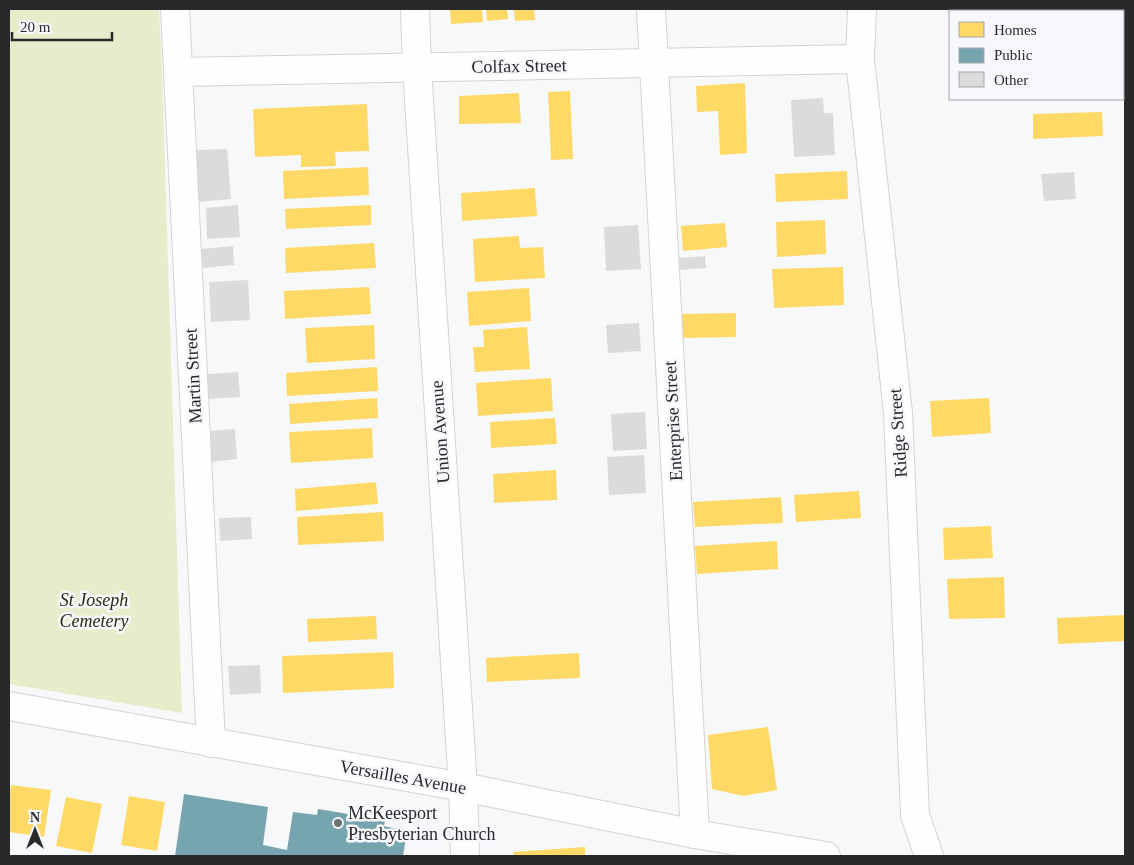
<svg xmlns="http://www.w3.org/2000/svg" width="1134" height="865" font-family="Georgia,serif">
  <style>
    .green { fill: #e9eccb }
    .homes { fill: #ffd966 }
    .public { fill: #76a5af }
    .building { fill: #dcdbdc }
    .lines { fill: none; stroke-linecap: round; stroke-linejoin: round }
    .minor-casing { stroke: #d3d3d5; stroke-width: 30 }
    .minor { stroke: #fefefe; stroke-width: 28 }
    .poi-dot { fill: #707173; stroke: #f6f8fb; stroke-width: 2 }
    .labels { text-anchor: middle; stroke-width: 5; stroke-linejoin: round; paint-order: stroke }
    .street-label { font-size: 18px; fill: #28292a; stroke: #f6f8fb }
    .park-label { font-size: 18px; font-style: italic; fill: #2b2c0f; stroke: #f6f8fb }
    .poi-label { font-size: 18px; fill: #28292a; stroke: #f6f8fb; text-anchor: start }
  </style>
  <rect width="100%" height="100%" fill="#f7f8fa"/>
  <!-- green -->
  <path class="green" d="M9,9H159L162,68L182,713L9,684Z"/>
  <!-- homes -->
  <g class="homes">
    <path d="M450,9H482L483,22L451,24Z"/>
    <path d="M486,9H507L508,19L487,21Z"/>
    <path d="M514,9H534L535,20L515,21Z"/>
    <path d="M745,83L747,153L720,155L718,111L697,112L696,86Z"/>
    <path d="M570,91L573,159L551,160L548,92Z"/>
    <path d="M519,93L521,123L459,124V96Z"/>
    <path d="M367,104L369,151L335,152L336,166L301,167V155L255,157L253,109Z"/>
    <path d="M1102,112L1103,136L1033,139V114Z"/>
    <path d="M368,167L369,195L284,199L283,171Z"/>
    <path d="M847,171L848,199L776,202L775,174Z"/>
    <path d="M535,188L537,216L462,221L461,193Z"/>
    <path d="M371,205V225L286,229L285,209Z"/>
    <path d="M825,220L826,254L777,257L776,222Z"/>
    <path d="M725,223L727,247L683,251L681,226Z"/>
    <path d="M519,236L520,248L543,247L545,278L475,282L473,239Z"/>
    <path d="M374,243L376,268L286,273L285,248Z"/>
    <path d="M843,267L844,305L774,308L772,269Z"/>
    <path d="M369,287L371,314L285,319L284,291Z"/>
    <path d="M529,288L531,321L469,326L467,292Z"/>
    <path d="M736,313V337L683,338L682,314Z"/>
    <path d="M374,325L375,359L307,363L305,328Z"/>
    <path d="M527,327L530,369L475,372L473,347H484L483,330Z"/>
    <path d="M377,367L378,391L287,396L286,373Z"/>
    <path d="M551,378L553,411L478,416L476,383Z"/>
    <path d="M377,398L378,418L290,424L289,404Z"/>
    <path d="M989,398L991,433L932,437L930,401Z"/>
    <path d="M555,418L557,444L491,448L490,422Z"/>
    <path d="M372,428L373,458L291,463L289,432Z"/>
    <path d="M556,470L557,500L494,503L493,474Z"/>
    <path d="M376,482L378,504L296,511L295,489Z"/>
    <path d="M859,491L861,518L796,522L794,495Z"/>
    <path d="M781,497L783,523L695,527L693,502Z"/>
    <path d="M383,512L384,541L298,545L297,517Z"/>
    <path d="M991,526L993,558L944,560L943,528Z"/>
    <path d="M777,541L778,569L697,574L695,546Z"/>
    <path d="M1004,577L1005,618L949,619L947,579Z"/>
    <path d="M1125,615V641L1058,644L1057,618Z"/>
    <path d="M376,616L377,639L308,642L307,619Z"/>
    <path d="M393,652L394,688L283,693L282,656Z"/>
    <path d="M579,653L580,678L487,682L486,658Z"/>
    <path d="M768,727L777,790L743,796L712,789L708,735Z"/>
    <path d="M11,785L51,790L44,837L9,832V798Z"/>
    <path d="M129,796L165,802L157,851L121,845Z"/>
    <path d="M66,797L102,804L92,853L56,846Z"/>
    <path d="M585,847V856H514L513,852Z"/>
  </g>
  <!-- public -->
  <path class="public" d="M184,794L268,807L263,845L287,850L293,812L317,815L318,809L385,820L384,826L407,831L403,856H175Z"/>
  <!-- building -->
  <g class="building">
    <path d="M823,98L824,113H833L835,155L794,157L791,100Z"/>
    <path d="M227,149L231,199L197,202L195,150Z"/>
    <path d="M1074,172L1076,199L1044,201L1041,174Z"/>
    <path d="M238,205L240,237L207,239L206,208Z"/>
    <path d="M638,225L641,269L606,271L604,227Z"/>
    <path d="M233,246L234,265L203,268L201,249Z"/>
    <path d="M705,256L706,268L680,270L679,258Z"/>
    <path d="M248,280L250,320L211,322L209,282Z"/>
    <path d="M639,323L641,351L608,353L606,325Z"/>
    <path d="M238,372L240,397L209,399L207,374Z"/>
    <path d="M645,412L647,449L613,451L611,414Z"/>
    <path d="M235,429L237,459L212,462L209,431Z"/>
    <path d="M644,455L646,493L609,495L607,457Z"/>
    <path d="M251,517L252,539L220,541L219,518Z"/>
    <path d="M260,665L261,693L230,695L228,666Z"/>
  </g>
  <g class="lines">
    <defs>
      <g id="minor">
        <path d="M175,9L211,743"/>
        <path d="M415,9L417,68L463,787L465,856"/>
        <path d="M651,9L695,834"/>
        <path d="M862,9L860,59L898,413L915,815L929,856"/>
        <path d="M178,72L860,59"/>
        <path d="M9,706L463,787L695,834L826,856"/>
      </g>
    </defs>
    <!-- minor casing -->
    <use href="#minor" class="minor-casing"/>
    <!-- minor -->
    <use href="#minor" class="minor"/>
  </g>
  <!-- markers -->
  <circle class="poi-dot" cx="338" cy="823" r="5"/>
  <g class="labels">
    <!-- street labels -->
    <g class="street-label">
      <text transform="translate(519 66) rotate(-1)" y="6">Colfax Street</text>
      <text transform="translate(193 376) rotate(-93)" y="6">Martin Street</text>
      <text transform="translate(673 421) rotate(-93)" y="6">Enterprise Street</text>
      <text transform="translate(440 432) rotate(-94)" y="6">Union Avenue</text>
      <text transform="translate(898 433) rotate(-94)" y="6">Ridge Street</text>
      <text transform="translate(403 777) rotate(10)" y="6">Versailles Avenue</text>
    </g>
    <!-- park labels -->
    <g class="park-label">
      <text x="94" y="606">St Joseph<tspan x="94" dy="21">Cemetery</tspan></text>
    </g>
    <!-- poi labels -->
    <g class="poi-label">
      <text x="348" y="819">McKeesport<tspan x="348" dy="21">Presbyterian Church</tspan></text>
    </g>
  </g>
  <!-- border -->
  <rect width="1134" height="865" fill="none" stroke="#28292a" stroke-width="20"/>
  <!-- legend -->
  <rect x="949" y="10" width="175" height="90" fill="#f6f8fb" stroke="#a4a5a7"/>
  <rect x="959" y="22" width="25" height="15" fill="#ffd966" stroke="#a4a5a7"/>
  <text x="994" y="35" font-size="15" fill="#28292a">Homes</text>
  <rect x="959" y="48" width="25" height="15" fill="#76a5af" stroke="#a4a5a7"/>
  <text x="994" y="60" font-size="15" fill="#28292a">Public</text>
  <rect x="959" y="72" width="25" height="15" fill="#dcdbdc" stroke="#a4a5a7"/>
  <text x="994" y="85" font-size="15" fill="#28292a">Other</text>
  <!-- north arrow -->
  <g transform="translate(35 830)" stroke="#f6f8fb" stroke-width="4" paint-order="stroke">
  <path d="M0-4L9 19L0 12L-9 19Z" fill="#28292a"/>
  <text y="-8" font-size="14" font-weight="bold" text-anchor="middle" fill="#28292a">N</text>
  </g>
  <!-- scale -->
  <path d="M12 32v8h100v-8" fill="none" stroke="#28292a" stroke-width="2.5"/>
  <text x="20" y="32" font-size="15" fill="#28292a" stroke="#f6f8fb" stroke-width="4" paint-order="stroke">20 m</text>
</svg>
